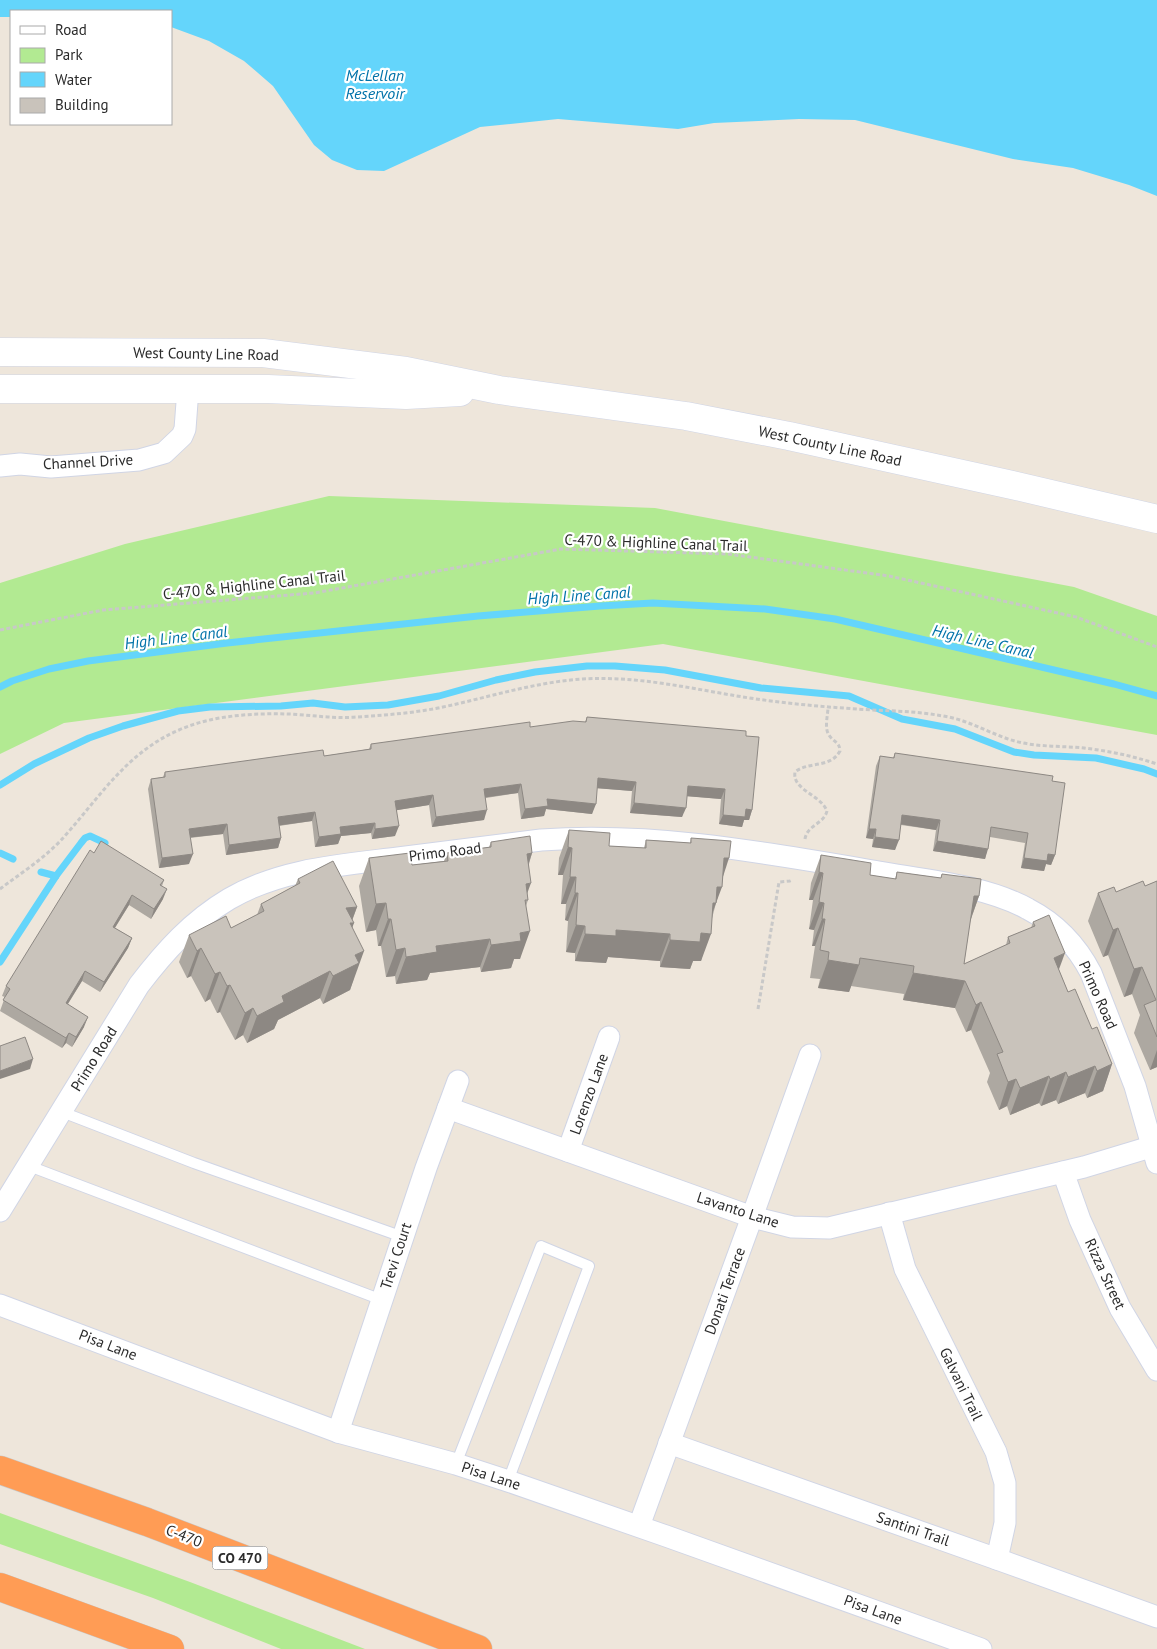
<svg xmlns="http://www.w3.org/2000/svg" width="1157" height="1649" font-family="'PT Sans',sans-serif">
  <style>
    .green { fill: #b2ea92 }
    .water { fill: #64d5fb }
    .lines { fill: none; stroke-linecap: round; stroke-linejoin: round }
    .stream { stroke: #64d5fb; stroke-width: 7 }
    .lane-casing { stroke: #d0d5e5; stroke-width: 12 }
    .street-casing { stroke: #d0d5e5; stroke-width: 23 }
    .secondary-casing { stroke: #d0d5e5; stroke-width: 29 }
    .highway-casing { stroke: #c8c8c8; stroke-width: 29 }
    .path { stroke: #c8c8c8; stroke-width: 3; stroke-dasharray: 4 2.5; stroke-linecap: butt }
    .lane { stroke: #fff; stroke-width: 10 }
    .street { stroke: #fff; stroke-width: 21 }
    .secondary { stroke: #fff; stroke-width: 28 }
    .highway { stroke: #ff9c55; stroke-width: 28 }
    .wall { fill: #ada8a1 }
    .shaded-wall { fill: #8d8883 }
    .building { fill: #c9c3bb; stroke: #8d8883 }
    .labels { text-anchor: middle; stroke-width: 4.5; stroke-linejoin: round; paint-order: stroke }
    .shield { fill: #fff; stroke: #6b6b6b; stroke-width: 1 }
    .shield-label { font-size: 14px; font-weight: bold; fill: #2b2b2b }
    .street-label { font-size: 15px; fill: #2b2b2b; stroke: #fff }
    .water-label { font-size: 16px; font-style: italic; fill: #0072a9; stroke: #fff }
  </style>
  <rect width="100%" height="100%" fill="#eee6db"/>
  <!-- green -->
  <g class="green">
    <path d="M329,496L655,508L1074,587L1157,616V735L663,644L64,723L0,754V583L125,544Z"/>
    <path d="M0,1513L190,1582L365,1649H281L153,1598L0,1544Z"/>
  </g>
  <!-- water -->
  <path class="water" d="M0,0H1157V196L1129,185L1073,168L1013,159L855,120L799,119L714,123L678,129L558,119L480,127L384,171L357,170L332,160L314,145L273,86L244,61L209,41L171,27V11H11V17H0Z"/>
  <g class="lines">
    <!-- stream -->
    <g class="stream">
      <path d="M0,687L12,681L49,669L88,661L227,643L478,616L600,606L653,603L765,609L835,619L1114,684L1157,696"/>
      <path d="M0,785L34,764L89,738L123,726L178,711L210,707L281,706L313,703L345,707L388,705L439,696L496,680L535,672L587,666H615L665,670L761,688L849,696L902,719L955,729L1014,752L1034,755L1096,758L1144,769L1157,774"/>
      <path d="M0,853L13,859"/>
      <path d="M41,872L56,876"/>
      <path d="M0,962L56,876L81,843L85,838L90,836L105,843"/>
    </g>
    <defs>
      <g id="lane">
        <path d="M62,1112L194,1163L403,1237"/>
        <path d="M29,1166L382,1300"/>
        <path d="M456,1464L541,1246L589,1266L508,1481"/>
      </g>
      <g id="street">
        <path d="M0,466L20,464L51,467L139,460L164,453L182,436L185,429L188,389"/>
        <path d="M448,1108L752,1217L792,1227L829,1228L1084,1167L1157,1145"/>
        <path d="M568,1151L609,1037"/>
        <path d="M1063,1172L1080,1220L1120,1308L1157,1370"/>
        <path d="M0,1211L139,985C165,951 192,921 229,899C280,869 341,865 398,858C446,852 494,846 541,840C655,832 767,853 879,872C925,880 987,886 1028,909C1055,923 1077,946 1091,973L1135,1086L1157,1163"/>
        <path d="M889,1213L905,1269L996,1452L1005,1483V1523L997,1559"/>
        <path d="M0,1305L338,1432L456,1464L508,1481L666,1536L981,1649"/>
        <path d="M338,1432L426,1168L458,1081"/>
        <path d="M669,1443L997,1559L1157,1617"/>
        <path d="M639,1526L752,1217L810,1055"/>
      </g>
      <g id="secondary">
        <path d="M0,352L263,353L406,371L499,390L686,416L789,436L1012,485L1157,519"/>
        <path d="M0,389H268L406,395L460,392"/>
      </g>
      <g id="highway">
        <path d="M0,1470L147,1522L478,1649"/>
        <path d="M0,1587L170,1649"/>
      </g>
    </defs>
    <!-- lane casing -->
    <use href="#lane" class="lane-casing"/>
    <!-- street casing -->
    <use href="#street" class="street-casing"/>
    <!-- secondary casing -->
    <use href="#secondary" class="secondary-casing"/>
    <!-- highway casing -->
    <use href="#highway" class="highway-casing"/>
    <!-- path -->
    <g class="path">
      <path d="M0,630L103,610L314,593L561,549L728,554L889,576L1076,617L1157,647"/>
      <path d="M805,839C807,825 824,824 827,811C820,794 792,790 795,772C808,761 830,769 840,751C840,742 833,742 829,735C824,728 828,715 828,707"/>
      <path d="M0,889C21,873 45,858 63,838C99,798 127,752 179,730C213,715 253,713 289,714C312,715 334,719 357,717C386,715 415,713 443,707C490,697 535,682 583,679C651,675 713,695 780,702C811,706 841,708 872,710C899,711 926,712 953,718C977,724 998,738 1023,743C1043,747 1064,746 1084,748C1109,751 1133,756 1157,764"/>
      <path d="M758,1009L779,882L790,881L792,880"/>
    </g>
    <!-- lane -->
    <use href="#lane" class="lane"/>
    <!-- street -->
    <use href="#street" class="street"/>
    <!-- secondary -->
    <use href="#secondary" class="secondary"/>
    <!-- highway -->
    <use href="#highway" class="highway"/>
  </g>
  <!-- wall -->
  <g class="wall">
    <path d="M587,717L746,736L752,810L749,820H744L742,827L719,824L721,799L687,796L682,817L630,813L632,791L597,788L592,814L546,809L544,816L521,819L518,793L486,798L484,820L432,827L429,805L397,810L395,836L372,839L371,833L341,836L338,844L315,847L312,821L279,826L281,838L278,848L226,855L223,834L190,838L189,864L159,868L148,789L151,779L163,777L165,772L324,756L369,749L371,744L585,722Z"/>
    <path d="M895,753L1052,781L1055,855L1051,865L1046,864L1044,871L1021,868L1025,843L990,837L985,859L933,851L936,830L901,825L895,850L872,847L873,839L866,838L876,766L880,756L893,758Z"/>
    <path d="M569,830L609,846L644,848L646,840L690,843L691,838L723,876L701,961H693L690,969L660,967V961L608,957L606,963L575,961V953L566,952L568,921L565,920L566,904H561L563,875H558L559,858Z"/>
    <path d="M491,842L532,853L529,864L527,894L528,900L526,906L520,959H514L511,968L481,972L480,967L430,973L427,980L396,984L395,976L386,977L381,946H378L376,930L366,932L359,886L369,858L412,865L444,861L447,853L489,847Z"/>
    <path d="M94,853L164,880L162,886L163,899L151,919L129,905L115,928L132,938L128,948L100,992L82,981L68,1004L84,1027L72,1047L66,1043L62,1048L0,1011L5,997L2,996L6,986Z"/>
    <path d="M821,855L870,875L895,879L897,872L941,878L942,874L979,896L970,922L964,964L1006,945L1008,937L1031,928L1033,922L1059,970L1068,992L1092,1029L1112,1064L1103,1091L1087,1098L1085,1093L1058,1104L1056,1100L1041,1106L1039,1103L1010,1115L1007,1106L999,1110L987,1082L990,1073L971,1030L966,1032L955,1008L903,1000L904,994L851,986L849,992L818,988L820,979L810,978L815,946H812L814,930L809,929L813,900H809L811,883Z"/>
    <path d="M298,879L357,907L352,921L354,978L350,990L323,1004L320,998L278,1020L274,1029L247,1043L243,1035L235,1040L220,1012L217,1013L210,999L205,1002L191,976L187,978L179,962L189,935L231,928L257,915L261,904L295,886Z"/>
    <path d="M1157,881V1067L1150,1070L1134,1033L1140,1015L1132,994L1124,997L1108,955L1103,957L1088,921L1098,893L1116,892L1145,886Z"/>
  </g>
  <!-- shaded-wall -->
  <g class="shaded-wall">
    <path d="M598,778L636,782L632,791L594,788Z"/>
    <path d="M521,784L518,793L481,798L484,789Z"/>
    <path d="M688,786L725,789L721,799L684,796Z"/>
    <path d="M433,795L429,805L392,811L395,801Z"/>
    <path d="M547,799L596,804L592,814L546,809L544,816L521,819L525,809Z"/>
    <path d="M634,803L686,808L682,817L630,813Z"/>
    <path d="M746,809L752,810L749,820H744L742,827L719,824L723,815Z"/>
    <path d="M487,810L484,820L432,827L436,817Z"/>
    <path d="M315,812L312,821L275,826L278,817Z"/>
    <path d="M902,815L940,820L936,830L899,824Z"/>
    <path d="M375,823L371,833L341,836L338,844L315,847L319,837L340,827Z"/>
    <path d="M227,824L223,834L185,838L189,829Z"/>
    <path d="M399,826L395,836L372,839L375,829Z"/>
    <path d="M869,829H876L873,839L866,838Z"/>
    <path d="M875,837L899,840L895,850L872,847Z"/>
    <path d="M281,838L278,848L226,855L229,845Z"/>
    <path d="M937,841L988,849L985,859L933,851Z"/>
    <path d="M568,847L572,848L563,875H558Z"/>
    <path d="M532,853L523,881L527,854Z"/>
    <path d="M193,854L189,864L159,868L162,858Z"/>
    <path d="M1048,854L1055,855L1051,865L1046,864L1044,871L1021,868L1024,858Z"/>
    <path d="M724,858H729L720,886Z"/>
    <path d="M819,872L823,873L813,900H809Z"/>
    <path d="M570,877H576L566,904H561Z"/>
    <path d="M531,883L521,910L526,884Z"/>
    <path d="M717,887H722L706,930Z"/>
    <path d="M167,889L163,899L151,919L154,909Z"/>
    <path d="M575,893H578L568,921L565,920Z"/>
    <path d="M132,895L129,905L109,937L113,927Z"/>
    <path d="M974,896H979L969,924Z"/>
    <path d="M819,902L824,903L814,930L809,929Z"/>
    <path d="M386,903L376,930L366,932L376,904Z"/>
    <path d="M357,907L351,923H354L344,950L346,908Z"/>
    <path d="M388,919H391L381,946H378Z"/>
    <path d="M822,919H825L815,946H812Z"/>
    <path d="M576,925L585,926L575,953L566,952Z"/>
    <path d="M1118,928L1108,955L1103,957L1113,930Z"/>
    <path d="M616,930L670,934L660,961L608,957L606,963L575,961L585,934Z"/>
    <path d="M530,931L520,959H514L511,968L481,972L491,945L520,933Z"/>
    <path d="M701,933L711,934L701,961H693L690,969L660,967L670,940Z"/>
    <path d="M132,938L128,948L100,992L104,982Z"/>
    <path d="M490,939L480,967L430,973L427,980L396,984L406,957L436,946Z"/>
    <path d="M201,948L191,976L187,978L197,951Z"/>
    <path d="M405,948L395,976L386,977L396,950Z"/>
    <path d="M364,951L350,990L323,1004L333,976L355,955Z"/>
    <path d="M1065,953L1055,980L1054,958Z"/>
    <path d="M828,960L859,965L849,992L818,988Z"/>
    <path d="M1142,967L1132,994L1124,997L1134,969Z"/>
    <path d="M85,971L82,981L62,1013L66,1003Z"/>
    <path d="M330,971L320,998L278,1020L274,1029L247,1043L257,1016L282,996Z"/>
    <path d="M220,972L210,999L205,1002L215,974Z"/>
    <path d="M913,973L965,981L955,1008L903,1000Z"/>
    <path d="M230,985L220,1012L217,1013L227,986Z"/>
    <path d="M981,1002L971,1030L966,1032L976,1005Z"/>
    <path d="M253,1008L243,1035L235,1040L245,1013Z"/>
    <path d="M88,1017L84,1027L72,1047L76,1037Z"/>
    <path d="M69,1033L66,1043L62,1048L66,1038Z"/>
    <path d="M1157,1050V1067L1150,1070Z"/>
    <path d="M33,1059L30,1069L0,1079V1071Z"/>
    <path d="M1112,1064L1103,1091L1087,1098L1097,1071Z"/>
    <path d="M1095,1066L1085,1093L1058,1104L1068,1077Z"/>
    <path d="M1066,1072L1056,1100L1041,1106L1050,1079Z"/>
    <path d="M1049,1076L1039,1103L1010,1115L1020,1088Z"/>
    <path d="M1016,1079L1007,1106L999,1110L1008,1082Z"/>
  </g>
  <!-- building -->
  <g class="building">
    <path d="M587,717L746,731V736L759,737L752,810L746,809L745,817L723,815L725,789L688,786L686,808L634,803L636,782L598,778L596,804L547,799L548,806L525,809L521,784L484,789L487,810L436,817L433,795L395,801L399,826L375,829V823L340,827L341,834L319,837L315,812L278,817L281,838L229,845L227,824L189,829L193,854L162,858L151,779L165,777V772L323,750L324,756L371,749V744L530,722V727L573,721L586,722Z"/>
    <path d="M895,753L1053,776L1052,781L1065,783L1055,855L1048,854L1047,861L1024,858L1028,833L991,827L988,849L937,841L940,820L902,815L899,840L875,837L876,829H869L880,756L894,758Z"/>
    <path d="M569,830L610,833L609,846L646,848V840L691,843V838L731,841L729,858H724L722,887H717L716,903H713L711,934L701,933L700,942L670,940V934L616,930V936L585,934V926L576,925L578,893H575L576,877H570L572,848L568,847Z"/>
    <path d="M530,836L532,853L527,854L531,883L526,884L528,900H525L530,931L520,933L521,941L491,945L490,939L436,946L437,952L406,957L405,948L396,950L391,919H388L386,903L376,904L369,858L410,853L412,865L448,861L447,853L491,847V842Z"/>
    <path d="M101,841L164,880L160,885L167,889L154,909L132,895L113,927L132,938L104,982L85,971L66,1003L88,1017L76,1037L69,1033L66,1038L3,1000L10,989L6,986L90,850L94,853Z"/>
    <path d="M821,855L871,863L870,875L896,879L897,872L941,878L942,874L981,879L979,896H974L964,964L1010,943L1008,937L1035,926L1033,922L1049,915L1065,953L1054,958L1068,992L1075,989L1092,1029L1097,1027L1112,1064L1097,1071L1095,1066L1068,1077L1066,1072L1050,1079L1049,1076L1020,1088L1016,1079L1008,1082L997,1054L1003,1052L981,1002L976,1005L965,981L913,973L914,966L860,958L859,965L828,960L829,952L820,950L825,919H822L824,903L819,902L823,873L819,872Z"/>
    <path d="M333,861L357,907L346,908L354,923H350L364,951L355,955L359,963L333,976L330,971L282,996L284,1002L257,1016L253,1008L245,1013L230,985L227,986L220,972L215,974L201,948L197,951L189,935L226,916L231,928L264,911L261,904L300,883L298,879Z"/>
    <path d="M1143,881L1145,886L1157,881V1037L1144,1005L1156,1000L1142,967L1134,969L1118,928L1113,930L1098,893L1114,887L1116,892Z"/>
    <path d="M25,1037L33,1059L0,1071V1046Z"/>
  </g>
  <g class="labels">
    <!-- shield labels -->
    <rect class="shield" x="212.5" y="1546.5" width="55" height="23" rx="4"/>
    <g class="shield-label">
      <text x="240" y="1563">CO 470</text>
    </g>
    <!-- street labels -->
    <g class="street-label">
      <text transform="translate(206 354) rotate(1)" y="5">West County Line Road</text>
      <text transform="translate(830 446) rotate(12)" y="5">West County Line Road</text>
      <text transform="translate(88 462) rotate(-3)" y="5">Channel Drive</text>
      <text transform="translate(656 543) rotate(2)" y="5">C-470 &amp; Highline Canal Trail</text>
      <text transform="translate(254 585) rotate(-6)" y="5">C-470 &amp; Highline Canal Trail</text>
      <text transform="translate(445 852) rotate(-7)" y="5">Primo Road</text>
      <text transform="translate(1098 995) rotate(66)" y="5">Primo Road</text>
      <text transform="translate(94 1059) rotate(-58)" y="5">Primo Road</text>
      <text transform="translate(589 1094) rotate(-70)" y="5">Lorenzo Lane</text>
      <text transform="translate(738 1210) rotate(18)" y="5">Lavanto Lane</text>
      <text transform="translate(396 1256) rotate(-72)" y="5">Trevi Court</text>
      <text transform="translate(1105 1274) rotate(65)" y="5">Rizza Street</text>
      <text transform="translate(725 1291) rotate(-70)" y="5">Donati Terrace</text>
      <text transform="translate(108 1345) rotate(21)" y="5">Pisa Lane</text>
      <text transform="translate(961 1384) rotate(64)" y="5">Galvani Trail</text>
      <text transform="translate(491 1476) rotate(18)" y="5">Pisa Lane</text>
      <text transform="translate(913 1529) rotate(19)" y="5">Santini Trail</text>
      <text transform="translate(184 1536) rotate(21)" y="5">C-470</text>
      <text transform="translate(873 1610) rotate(20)" y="5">Pisa Lane</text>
    </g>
    <!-- water labels -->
    <g class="water-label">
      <text x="375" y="81">McLellan<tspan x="375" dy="18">Reservoir</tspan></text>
      <text transform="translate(579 595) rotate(-4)" y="6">High Line Canal</text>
      <text transform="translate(176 637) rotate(-7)" y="6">High Line Canal</text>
      <text transform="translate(983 641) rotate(13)" y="6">High Line Canal</text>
    </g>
  </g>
  <!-- legend -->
  <rect x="10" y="10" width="162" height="115" fill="#ffffff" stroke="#aaaaaa"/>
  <rect x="20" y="26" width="25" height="8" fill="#ffffff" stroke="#aaaaaa"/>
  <text x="55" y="35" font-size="15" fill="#2b2b2b">Road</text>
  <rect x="20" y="48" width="25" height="15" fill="#b2ea92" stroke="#aaaaaa"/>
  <text x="55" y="60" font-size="15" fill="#2b2b2b">Park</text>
  <rect x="20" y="72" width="25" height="15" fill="#64d5fb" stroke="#aaaaaa"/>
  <text x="55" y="85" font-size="15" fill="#2b2b2b">Water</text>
  <rect x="20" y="98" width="25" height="15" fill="#c9c3bb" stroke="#aaaaaa"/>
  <text x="55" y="110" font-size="15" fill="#2b2b2b">Building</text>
</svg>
